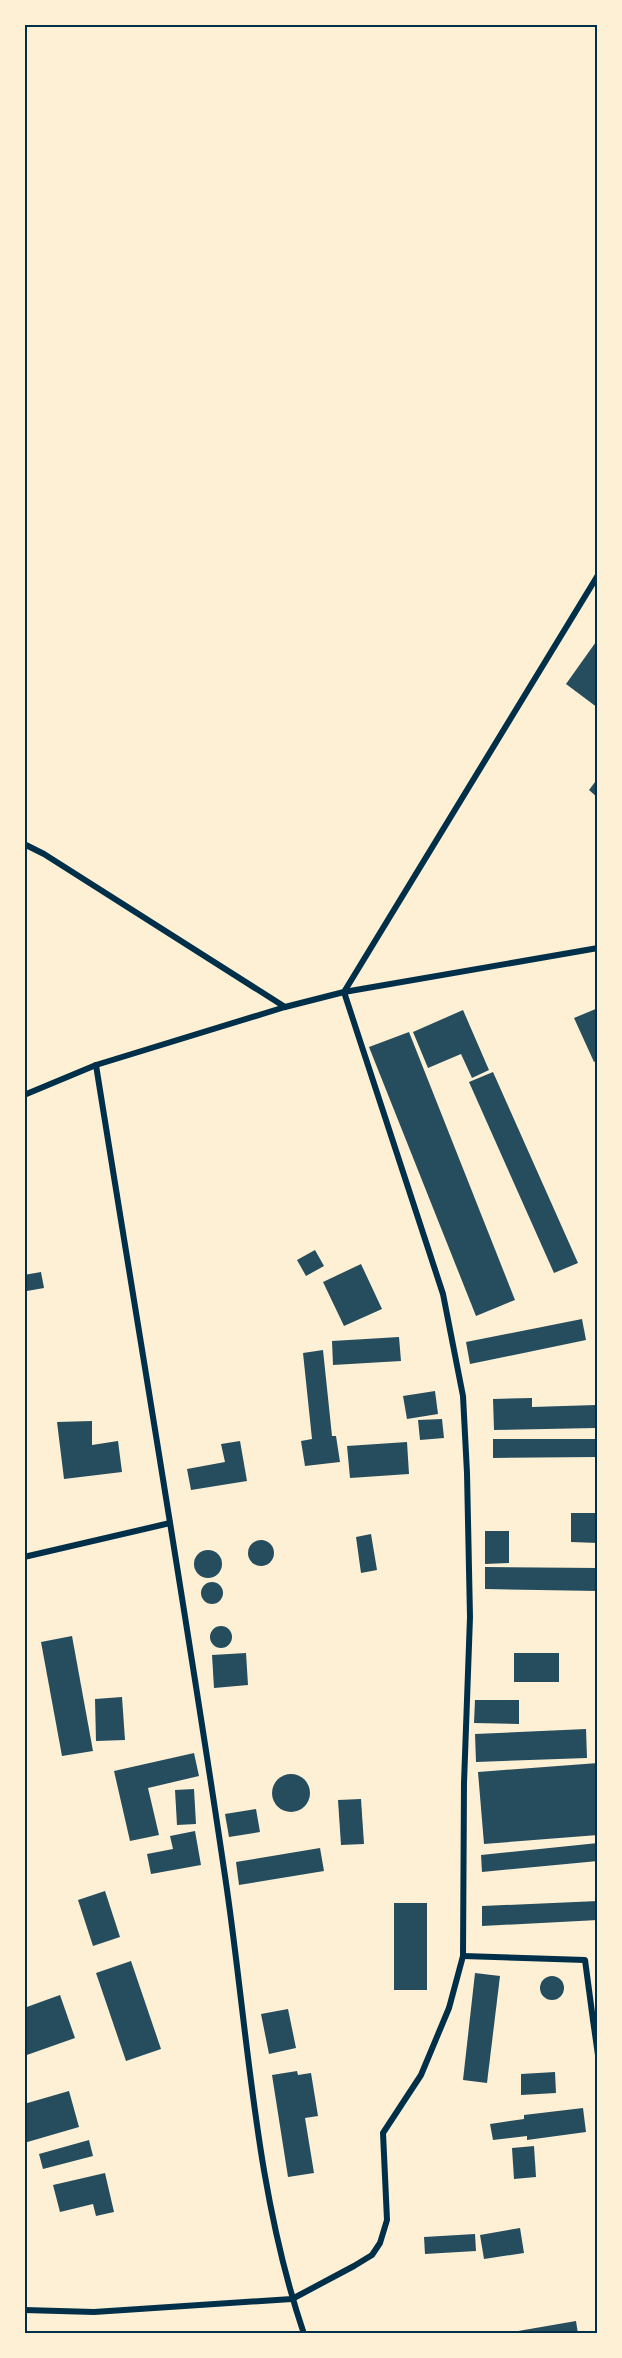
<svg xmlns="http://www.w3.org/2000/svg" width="622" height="2358" font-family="'Roboto Serif',serif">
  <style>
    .building { fill: #264d5e }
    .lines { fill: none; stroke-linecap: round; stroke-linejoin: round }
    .minor { stroke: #003049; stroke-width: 6 }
    .neatline { fill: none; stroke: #003049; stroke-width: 2 }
  </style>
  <rect width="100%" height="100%" fill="#fdf0d5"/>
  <!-- building -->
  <g class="building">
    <path d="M598,639V708L566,684Z"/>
    <path d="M598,778V798L589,790Z"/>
    <path d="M598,1008V1060L594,1062L574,1018Z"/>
    <path d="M463,1010L489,1070L472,1078L461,1054L428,1068L413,1032Z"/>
    <path d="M409,1032L515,1300L476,1316L369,1047Z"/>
    <path d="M493,1072L578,1263L554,1273L469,1082Z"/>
    <path d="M315,1250L324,1266L306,1276L297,1260Z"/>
    <path d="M361,1264L382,1309L344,1326L323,1282Z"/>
    <path d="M41,1272L44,1288L27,1291L24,1275Z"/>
    <path d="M582,1319L586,1340L470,1364L466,1342Z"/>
    <path d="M399,1337L401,1361L333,1365L332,1341Z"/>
    <path d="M323,1350L332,1436H336L340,1462L305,1466L301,1441L312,1439L303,1353Z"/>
    <path d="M435,1391L438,1414L407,1419L403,1396Z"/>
    <path d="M532,1398V1407L596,1405V1428L494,1430L493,1399Z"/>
    <path d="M442,1419L444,1438L420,1440L418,1420Z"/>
    <path d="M92,1421V1445L118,1441L122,1472L64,1479L57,1422Z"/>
    <path d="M493,1439H598V1457L493,1458Z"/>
    <path d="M240,1441L247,1481L191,1490L187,1469L225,1462L221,1444Z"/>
    <path d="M407,1442L409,1474L350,1478L347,1446Z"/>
    <path d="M571,1513H598V1543L571,1542Z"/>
    <path d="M485,1531H509V1563L485,1564Z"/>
    <path d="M371,1534L377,1570L361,1573L356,1537Z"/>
    <circle cx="261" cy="1553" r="13"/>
    <circle cx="208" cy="1564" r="14"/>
    <path d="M485,1567L598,1568V1591L485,1589Z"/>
    <circle cx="212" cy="1593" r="11"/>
    <circle cx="221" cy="1637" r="11"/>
    <path d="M72,1636L93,1751L62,1756L41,1642Z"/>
    <path d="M246,1653L248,1685L214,1688L212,1655Z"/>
    <rect x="514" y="1653" width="45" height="29"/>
    <path d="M122,1697L125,1740L96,1741L95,1699Z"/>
    <path d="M475,1700H519V1724L474,1723Z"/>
    <path d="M586,1729L587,1758L476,1762L475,1734Z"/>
    <path d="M194,1753L199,1776L148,1788L159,1835L130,1841L114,1771Z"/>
    <path d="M598,1763V1835L484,1844L478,1772Z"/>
    <circle cx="291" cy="1793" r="19"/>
    <path d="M194,1789L196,1824L177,1825L175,1790Z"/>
    <path d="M361,1799L364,1844L341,1845L338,1800Z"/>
    <path d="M256,1809L260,1832L229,1837L225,1814Z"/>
    <path d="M195,1831L201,1865L151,1874L147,1854L173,1849L170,1836Z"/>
    <path d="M598,1843V1861L482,1872L481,1855Z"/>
    <path d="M320,1848L324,1871L239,1885L236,1862Z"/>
    <path d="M105,1891L120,1937L93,1946L78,1900Z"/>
    <path d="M598,1901V1920L482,1926V1906Z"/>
    <rect x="394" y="1903" width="33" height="87"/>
    <path d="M131,1961L161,2049L126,2061L96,1973Z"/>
    <path d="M475,1973L500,1976L487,2083L463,2080Z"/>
    <circle cx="552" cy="1988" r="12"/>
    <path d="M60,1995L75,2038L24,2056V2008Z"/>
    <path d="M288,2009L296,2048L269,2054L261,2014Z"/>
    <path d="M297,2071L298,2075L311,2073L318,2116L305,2118L314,2173L288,2177L272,2075Z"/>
    <path d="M555,2072L556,2093L521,2095V2074Z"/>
    <path d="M69,2091L79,2127L24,2143V2104Z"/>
    <path d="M583,2108L586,2132L527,2140V2136L493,2140L490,2124L524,2119V2115Z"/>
    <path d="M89,2140L93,2156L43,2169L39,2154Z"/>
    <path d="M534,2146L536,2177L514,2179L512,2148Z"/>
    <path d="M105,2173L114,2212L96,2216L93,2204L60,2212L53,2185Z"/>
    <path d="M520,2228L524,2253L484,2259L480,2235Z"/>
    <path d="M475,2234L476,2251L425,2254L424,2237Z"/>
    <path d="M576,2321L578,2334H507V2333Z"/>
  </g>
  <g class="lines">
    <!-- minor -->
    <g class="minor">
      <path d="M24,844L44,854L285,1007"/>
      <path d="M96,1065C139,1335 185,1605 225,1876C248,2029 254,2187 304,2334"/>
      <path d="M24,1095L96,1065L285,1007L344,992L598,948"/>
      <path d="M24,1557L170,1523"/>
      <path d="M463,1956L585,1960L593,2020H598"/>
      <path d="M593,2020L598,2055"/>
      <path d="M24,2310L94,2312L292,2299L354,2266L372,2255L380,2243L387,2220L383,2133L421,2075L449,2008L463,1956L464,1783L470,1617L467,1473L463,1396L443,1294L344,992L598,575"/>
    </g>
  </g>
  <!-- border -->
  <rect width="622" height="2358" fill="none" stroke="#fdf0d5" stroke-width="51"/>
  <rect x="26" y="26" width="570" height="2306" class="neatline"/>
</svg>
